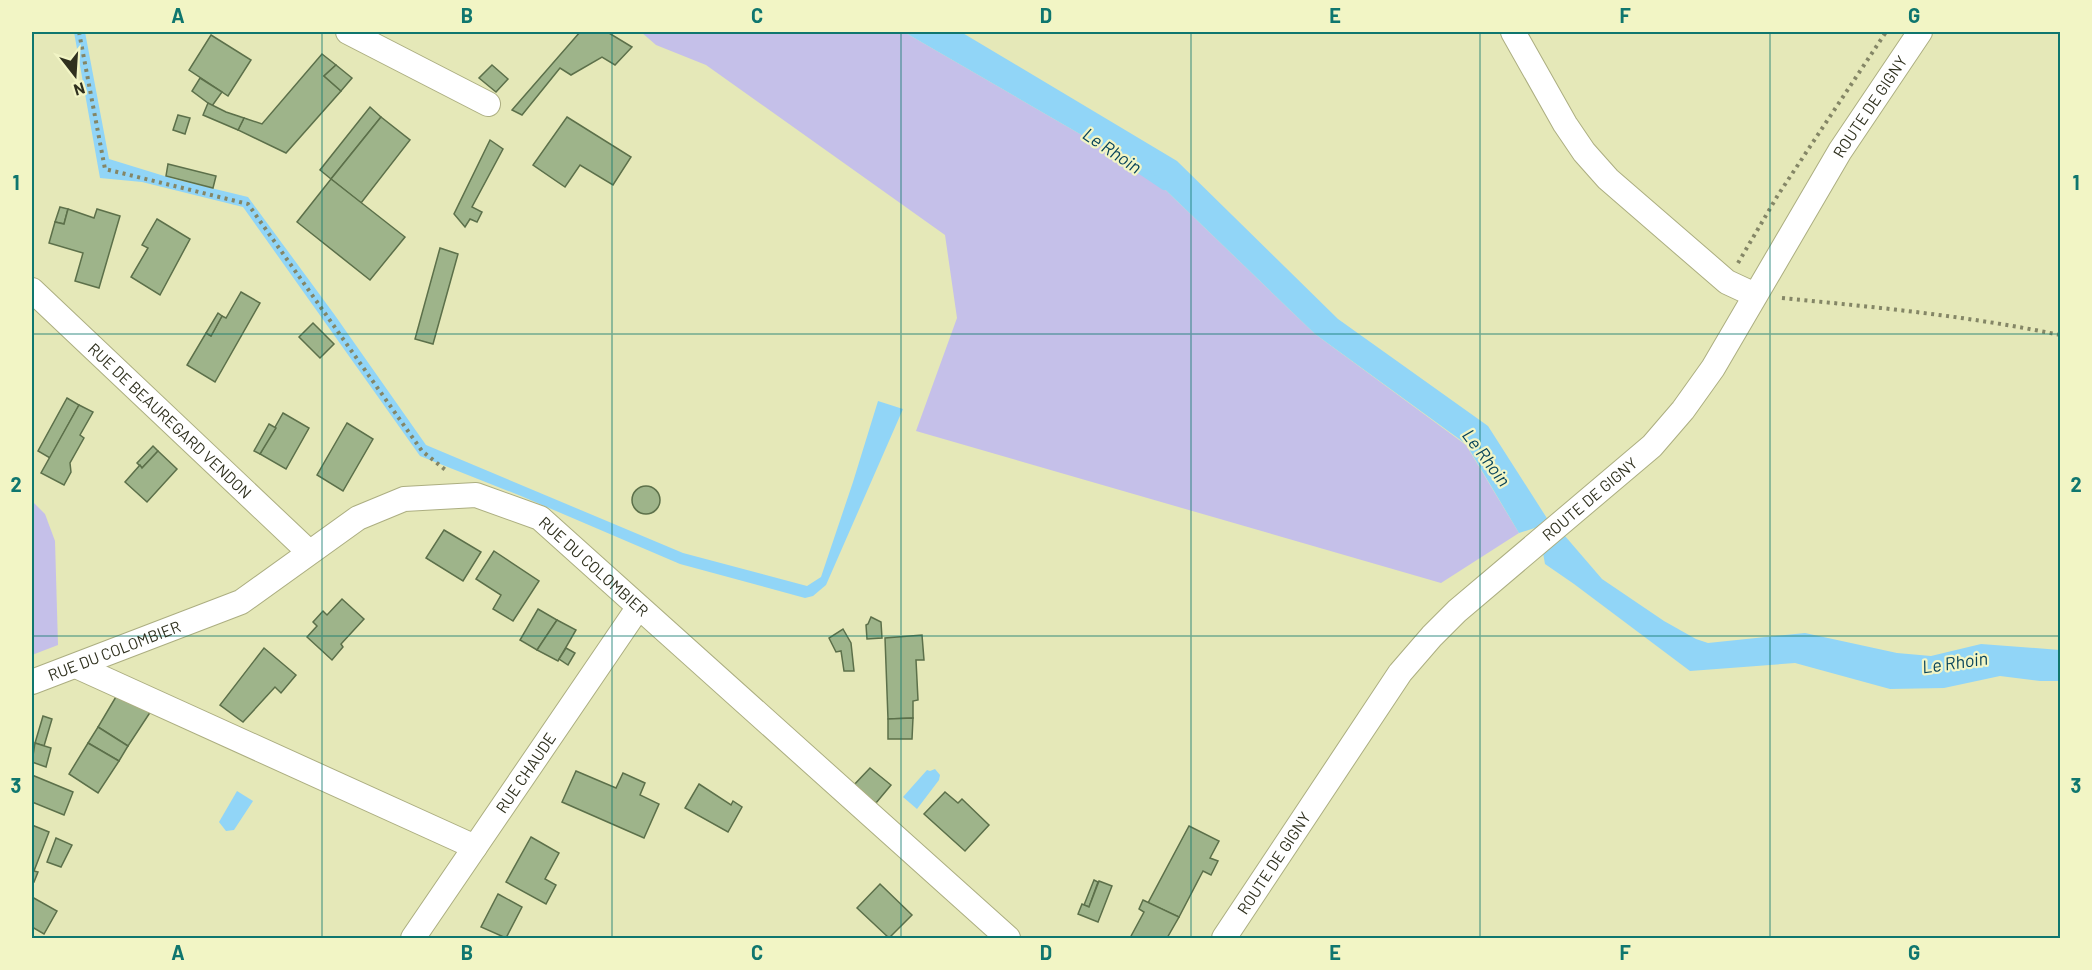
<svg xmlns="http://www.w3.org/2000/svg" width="2092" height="970" font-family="Barlow,sans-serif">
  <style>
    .green { fill: #c5c0e9 }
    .water { fill: #91d5f7 }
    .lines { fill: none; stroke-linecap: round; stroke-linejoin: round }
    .stream { stroke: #91d5f7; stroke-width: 8 }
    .building { fill: #9eb48a; stroke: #5c704a; stroke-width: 1.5 }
    .minor-casing { stroke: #acae81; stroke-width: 26 }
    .path { stroke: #848666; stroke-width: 4; stroke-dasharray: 3 4.5; stroke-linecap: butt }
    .minor { stroke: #fff; stroke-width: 24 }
    .grid { fill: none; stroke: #0f766e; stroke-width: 1.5; stroke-opacity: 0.55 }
    .labels { text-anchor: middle; stroke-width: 4.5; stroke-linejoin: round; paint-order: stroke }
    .street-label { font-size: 16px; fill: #2f301e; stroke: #f2f5c5 }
    .water-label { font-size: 18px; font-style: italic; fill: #064259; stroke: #f2f5c5 }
    .neatline { fill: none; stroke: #0f766e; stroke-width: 2 }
    .grid-label { font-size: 20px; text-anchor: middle; font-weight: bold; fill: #0f766e }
  </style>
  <rect width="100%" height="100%" fill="#e5e8b8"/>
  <!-- green -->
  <g class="green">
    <path d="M641,32H904L1149,174L1315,334L1466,445L1519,533L1441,583L916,431L957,318L945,235L706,65L656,45Z"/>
    <path d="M32,501L45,514L55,541L58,645L32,655Z"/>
  </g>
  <!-- water -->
  <g class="water">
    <path d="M74,32H85L109,159L174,179L248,197L334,314L426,445L683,553L807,586L821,577L853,482L878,401L903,409L826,585L813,596L805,598L680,564L521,496L420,456L243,207L142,182L100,178Z"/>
    <path d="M904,32H961L1177,161L1338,319L1488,426L1550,523L1519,533L1466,444L1315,334L1149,174Z"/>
    <path d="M1565,536L1602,579L1664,621L1696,639L1708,643L1805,633L1897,653L1931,656L1981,644L2060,650V681H2040L2000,676L1944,688L1890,689L1795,663L1690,671L1574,584L1545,564L1543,553Z"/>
    <path d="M935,769L940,775L939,780L917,809L903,797L927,770L930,771Z"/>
    <path d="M237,791L253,801L234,830L226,831L219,822Z"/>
  </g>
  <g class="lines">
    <!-- stream -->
    <path class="stream" d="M1115,153L1164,186"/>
  </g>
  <!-- building -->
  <g class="building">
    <path d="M580,32L609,33L632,47L615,65L602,57L571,75L560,68L522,115L512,110Z"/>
    <path d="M211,35L251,60L228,96L189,70Z"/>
    <path d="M322,54L336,65L324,76L341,91L286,153L238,130L244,118L262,124Z"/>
    <path d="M336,65L352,78L341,91L324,76Z"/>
    <path d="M492,65L508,79L496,92L479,78Z"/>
    <path d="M200,78L222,92L212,106L192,91Z"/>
    <path d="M208,103L226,112L244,118L238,130L203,115Z"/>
    <path d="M370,107L381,117L331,179L320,170Z"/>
    <path d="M178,115L190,118L185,134L173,130Z"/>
    <path d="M381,117L410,140L361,203L331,179Z"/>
    <path d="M567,117L631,157L613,185L580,165L565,187L533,165Z"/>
    <path d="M490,140L503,149L472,207L482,212L477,222L470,219L465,227L454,214Z"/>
    <path d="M168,164L216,176L213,188L166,176Z"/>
    <path d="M331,179L405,237L370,280L297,222Z"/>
    <path d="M60,207L68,209L64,224L55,222Z"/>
    <path d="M68,209L94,218L97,209L120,216L99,288L75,281L83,253L49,243L55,222L64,224Z"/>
    <path d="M157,219L190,239L160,295L131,277L148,248L142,245Z"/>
    <path d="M440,248L458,254L433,344L415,339Z"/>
    <path d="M241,292L260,303L215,382L187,365L206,333L211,336L222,316L226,318Z"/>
    <path d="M218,313L222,316L211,336L206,333Z"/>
    <path d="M313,323L334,344L320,358L299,337Z"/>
    <path d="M67,398L79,405L50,458L38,451Z"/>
    <path d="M79,405L93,412L80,435L84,438L70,463L71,472L64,485L41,473Z"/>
    <path d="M283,413L309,428L286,469L260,454Z"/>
    <path d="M347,423L373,439L343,491L317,475Z"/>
    <path d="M269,424L276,428L260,454L254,451Z"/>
    <path d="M153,446L158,451L142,468L137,463Z"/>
    <path d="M158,451L177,469L147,502L125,482L140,465L142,468Z"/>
    <circle cx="646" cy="500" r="14"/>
    <path d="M444,530L481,552L463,581L426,558Z"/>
    <path d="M494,551L539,581L513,621L493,609L501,595L476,579Z"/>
    <path d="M342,599L364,619L341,644L343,647L332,660L307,637L317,626L313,622L323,611L327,615Z"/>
    <path d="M538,609L557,620L537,650L520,640Z"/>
    <path d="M871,617L881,622L882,638L867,639L866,625L868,624Z"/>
    <path d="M557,620L576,630L558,661L537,650Z"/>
    <path d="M843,629L851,643L854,671H844L841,651L836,652L829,638Z"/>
    <path d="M922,635L924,660H916L918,700L913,701V718L888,719L885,638Z"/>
    <path d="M264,648L296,675L281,693L275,687L243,722L220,705Z"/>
    <path d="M566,648L575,653L568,665L559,659Z"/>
    <path d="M120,690L153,708L128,746L98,727Z"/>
    <path d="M43,716L52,719L44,746L35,743Z"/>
    <path d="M913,718L912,739H888V719Z"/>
    <path d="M98,727L128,746L119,761L88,743Z"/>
    <path d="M35,743L51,748L46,767L32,762Z"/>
    <path d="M88,743L119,761L98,793L69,774Z"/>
    <path d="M870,768L891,785L876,803L853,786Z"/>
    <path d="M576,771L616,788L623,773L645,783L640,795L659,804L644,838L562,802Z"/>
    <path d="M32,775L73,792L64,815L32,802Z"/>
    <path d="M699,784L731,805L733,801L742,807L728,832L685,808Z"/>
    <path d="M945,792L958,803L962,799L989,825L965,851L924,814Z"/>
    <path d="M32,825L49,832L34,871L38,872L34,882L32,881Z"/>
    <path d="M1189,826L1219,841L1210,858L1218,861L1211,875L1203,871L1179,917L1148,903Z"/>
    <path d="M531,837L559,853L545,879L556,885L546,904L506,882Z"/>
    <path d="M56,838L72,845L61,867L47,862Z"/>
    <path d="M1094,880L1098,882L1089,907L1084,905Z"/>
    <path d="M1099,881L1112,886L1098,922L1078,914L1082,904L1089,907Z"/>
    <path d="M880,884L912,915L889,938L857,908Z"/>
    <path d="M498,894L522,907L506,938L481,927Z"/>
    <path d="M32,897L57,911L44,934L32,927Z"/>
    <path d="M1143,900L1179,917L1167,938H1130L1144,912L1139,909Z"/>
  </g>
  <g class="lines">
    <defs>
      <g id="minor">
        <path d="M348,32L488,104"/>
        <path d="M1513,32L1565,124L1584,152L1608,179L1727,282L1755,295"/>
        <path id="s1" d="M32,290L309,552"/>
        <path d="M76,666L475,847"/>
        <path id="s2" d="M32,682L241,602L358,518L404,499L476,495L540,518L1008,938"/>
        <path id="s3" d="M413,938L638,608"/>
        <path id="s4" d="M1224,938L1400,673L1432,636L1457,611L1652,446L1683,410L1713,368L1840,151L1920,32"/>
      </g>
    </defs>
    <!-- minor casing -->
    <use href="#minor" class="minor-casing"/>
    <!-- path -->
    <g class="path">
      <path d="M79,32L105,169L248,204L422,451L448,472"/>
      <path d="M1738,263L1778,195L1886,32"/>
      <path d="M1782,298C1875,307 1969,316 2060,335"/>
    </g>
    <!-- minor -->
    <use href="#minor" class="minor"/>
  </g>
  <!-- grid -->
  <path class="grid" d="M322,32V938M612,32V938M901,32V938M1191,32V938M1480,32V938M1770,32V938M32,334H2060M32,636H2060"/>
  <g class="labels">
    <!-- street labels -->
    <g class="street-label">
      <text dy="6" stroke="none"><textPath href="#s4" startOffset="1062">ROUTE DE GIGNY</textPath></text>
      <text dy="6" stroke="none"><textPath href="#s1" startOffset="190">RUE DE BEAUREGARD VENDON</textPath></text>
      <text dy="6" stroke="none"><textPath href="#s4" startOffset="576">ROUTE DE GIGNY</textPath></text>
      <text dy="6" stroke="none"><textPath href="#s2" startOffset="630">RUE DU COLOMBIER</textPath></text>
      <text dy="6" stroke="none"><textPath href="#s2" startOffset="88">RUE DU COLOMBIER</textPath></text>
      <text dy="6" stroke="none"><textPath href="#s3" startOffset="200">RUE CHAUDE</textPath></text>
      <text dy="6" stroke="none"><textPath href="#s4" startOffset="90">ROUTE DE GIGNY</textPath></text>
    </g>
    <!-- water labels -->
    <g class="water-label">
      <text transform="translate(1112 151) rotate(34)" y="6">Le Rhoin</text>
      <text transform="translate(1486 458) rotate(53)" y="6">Le Rhoin</text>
      <text transform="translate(1955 663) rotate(-8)" y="6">Le Rhoin</text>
    </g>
  </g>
  <!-- border -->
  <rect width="2092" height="970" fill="none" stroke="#f2f5c5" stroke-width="66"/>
  <!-- north arrow -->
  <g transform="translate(75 75) rotate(163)" stroke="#f2f5c5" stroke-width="4.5" paint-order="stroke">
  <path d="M0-4.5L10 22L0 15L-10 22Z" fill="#2f301e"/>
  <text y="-9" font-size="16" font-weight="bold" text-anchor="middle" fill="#2f301e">N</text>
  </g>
  <rect x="33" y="33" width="2026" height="904" class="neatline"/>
  <g class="grid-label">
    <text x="178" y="23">A</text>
    <text x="467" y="23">B</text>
    <text x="757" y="23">C</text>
    <text x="1046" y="23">D</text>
    <text x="1335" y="23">E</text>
    <text x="1625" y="23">F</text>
    <text x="1914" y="23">G</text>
    <text x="16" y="190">1</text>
    <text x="2076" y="190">1</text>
    <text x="16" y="492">2</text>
    <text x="2076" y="492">2</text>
    <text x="16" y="793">3</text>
    <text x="2076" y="793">3</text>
    <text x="178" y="960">A</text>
    <text x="467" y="960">B</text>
    <text x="757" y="960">C</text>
    <text x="1046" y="960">D</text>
    <text x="1335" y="960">E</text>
    <text x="1625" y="960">F</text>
    <text x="1914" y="960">G</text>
  </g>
</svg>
